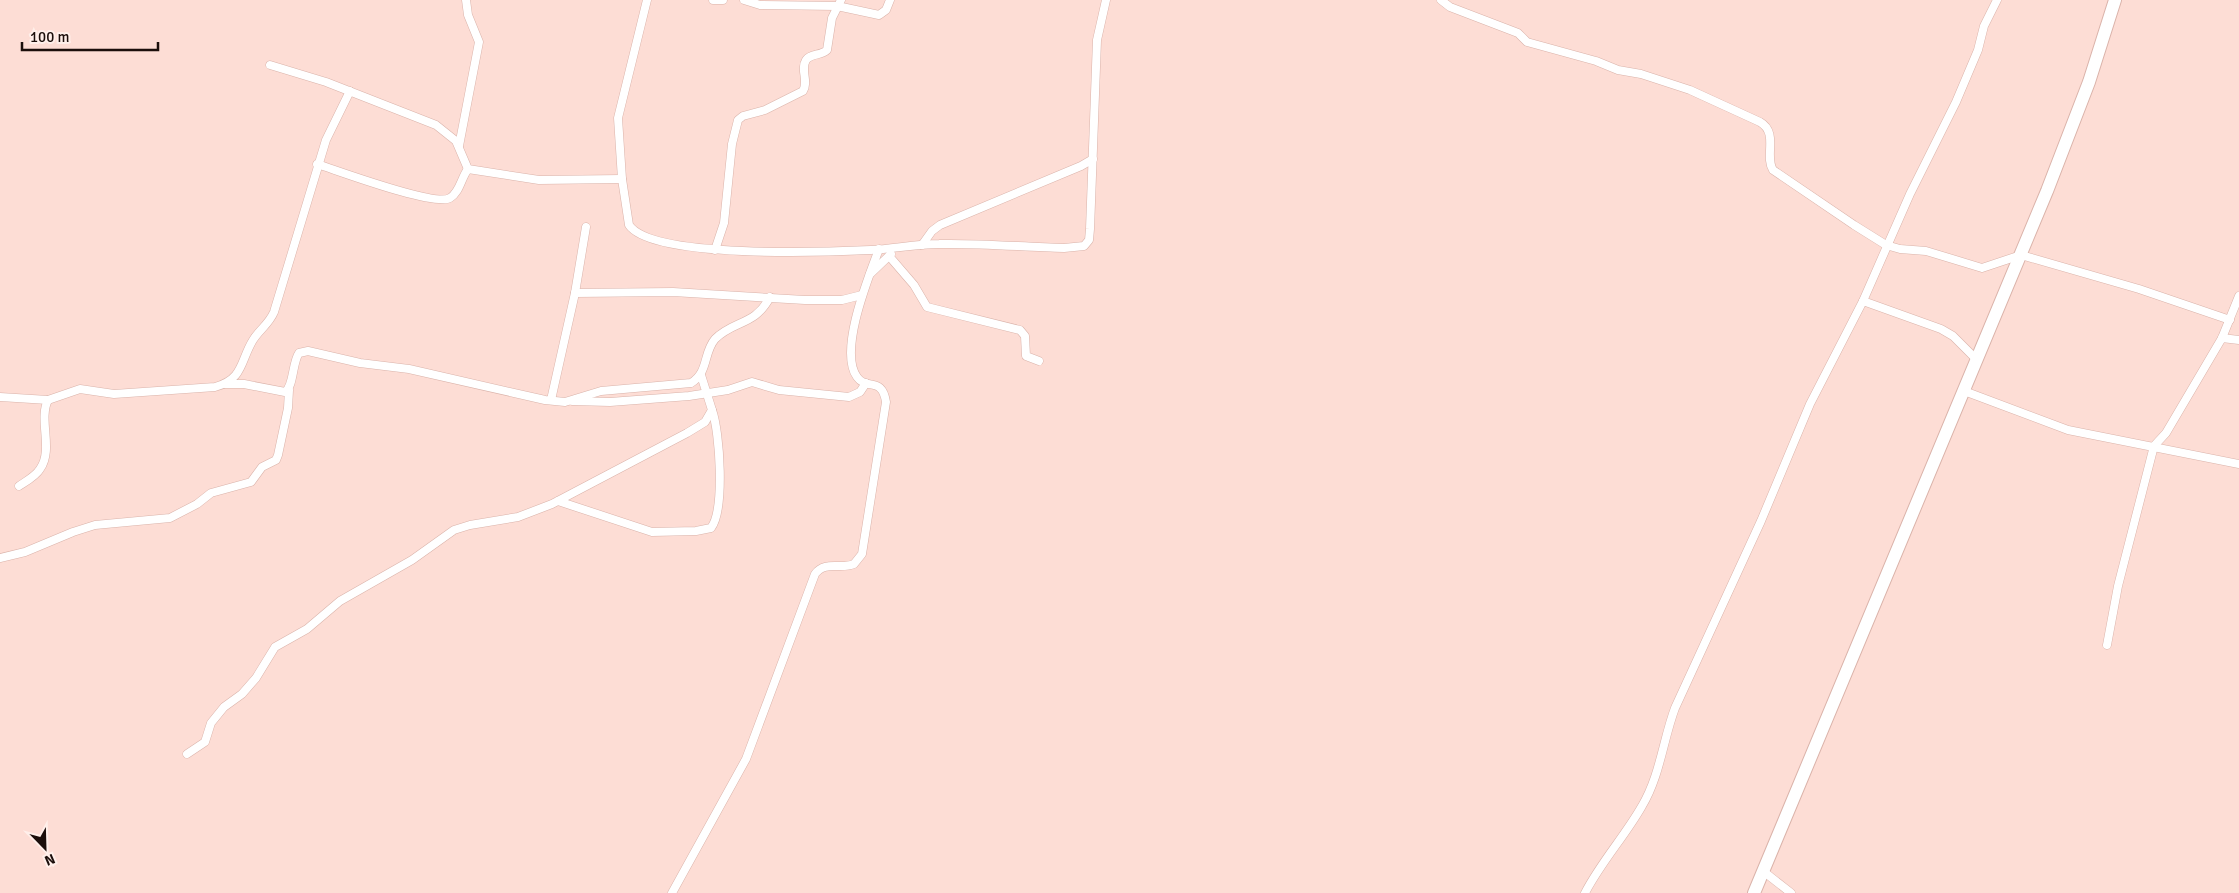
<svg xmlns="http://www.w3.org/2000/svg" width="2239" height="893" font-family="Signika,sans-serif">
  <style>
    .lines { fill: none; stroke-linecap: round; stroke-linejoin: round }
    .minor-casing { stroke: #dab3aa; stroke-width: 9 }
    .trunk-casing { stroke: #dab3aa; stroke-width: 14 }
    .minor { stroke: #fff; stroke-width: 8 }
    .trunk { stroke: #fff; stroke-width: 12 }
  </style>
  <rect width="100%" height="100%" fill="#fdddd5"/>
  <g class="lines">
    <defs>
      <g id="minor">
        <path d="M647,0L618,118L622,179L629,225C652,259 828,252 871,250C893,249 916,244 939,244C980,243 1023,247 1064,248L1084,246L1089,240L1090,229L1097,40L1106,0"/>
        <path d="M713,0H723"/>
        <path d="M744,0L760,5L837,6L879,15L886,10L890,0"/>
        <path d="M1441,0L1450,7L1518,33L1527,42L1596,61L1618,70L1641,74L1690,90L1760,122C1779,133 1764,156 1773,170L1854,225L1886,245L1900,249L1926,251L1982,268L2021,255L2139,289L2230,320"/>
        <path d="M270,65L326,82L436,125L456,141L468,169L539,180L622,179"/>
        <path d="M459,146L479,42L468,15L466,0"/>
        <path d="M317,164C339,171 435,207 450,198C460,192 461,178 468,169"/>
        <path d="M922,245L932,231L940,225L1081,166L1093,159"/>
        <path d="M715,250L724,223L732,144L738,120L743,116L765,110L803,91C809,81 800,70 806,60C811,53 821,56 827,50L832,18L841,0"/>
        <path d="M889,256L914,285L927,307L1020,330L1025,336L1026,356L1039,361"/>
        <path d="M870,274L891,254"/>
        <path d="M575,293L673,292L805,300H842L862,295"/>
        <path d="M1863,301L1941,329L1953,336L1976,359"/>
        <path d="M2222,338L2239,340"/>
        <path d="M225,384H244L285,392C294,386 292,363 299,353L308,351L360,363L409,369L545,400L565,402L601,391L691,383C709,372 703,353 715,339C734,320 755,326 770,297"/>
        <path d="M1964,391L2068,430L2239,464"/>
        <path d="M0,397L48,400"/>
        <path d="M551,400L575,293L586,227"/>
        <path d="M572,401L610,402L689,396L728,390L752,382L779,390L849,397L860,392L866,383"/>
        <path d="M19,486C25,482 36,476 40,469C54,449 38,420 48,400L80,389L114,394L215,387C244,379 240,361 253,340C259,330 269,324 274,312L326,140L350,91"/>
        <path d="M558,501L652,532L696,531L711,528C725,510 720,432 712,410"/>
        <path d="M0,558L25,552L73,532L95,525L170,518L197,504L211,493L251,482L262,467L276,460L278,455L288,408L289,390"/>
        <path d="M2107,645L2118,586L2154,446L2166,433L2222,338L2239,296"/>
        <path d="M187,754L205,742L211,723L224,707L242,694L256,678L275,647L307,629L340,601L412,560L454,530L470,525L518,517L552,504L687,433L705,422L712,410L701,375"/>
        <path d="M1763,871L1791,893"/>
        <path d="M672,893L746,759L815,574C825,560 841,570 854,564L862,554L886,402C882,376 867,391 857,377C838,351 869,276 879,249"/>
        <path d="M1585,893C1601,862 1625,836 1642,806C1660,776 1663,740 1675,708L1761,521L1810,404L1863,301L1910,194L1956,102L1978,50L1984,26L1997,0"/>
      </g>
      <path id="trunk" d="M1754,893L2047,191L2089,82L2115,0"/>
    </defs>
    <!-- minor casing -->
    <use href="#minor" class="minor-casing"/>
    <!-- trunk casing -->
    <use href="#trunk" class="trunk-casing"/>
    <!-- minor -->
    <use href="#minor" class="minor"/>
    <!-- trunk -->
    <use href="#trunk" class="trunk"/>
  </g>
  <!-- north arrow -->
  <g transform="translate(45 848) rotate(157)" stroke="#ffefea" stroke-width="4" paint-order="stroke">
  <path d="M0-4L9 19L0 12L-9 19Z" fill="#1b0e0b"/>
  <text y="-8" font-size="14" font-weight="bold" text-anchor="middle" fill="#1b0e0b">N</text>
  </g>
  <!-- scale -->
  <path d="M22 42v8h136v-8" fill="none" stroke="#1b0e0b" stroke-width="2.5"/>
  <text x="30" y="42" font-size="15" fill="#1b0e0b" stroke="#ffefea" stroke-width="4" paint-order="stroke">100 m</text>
</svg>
